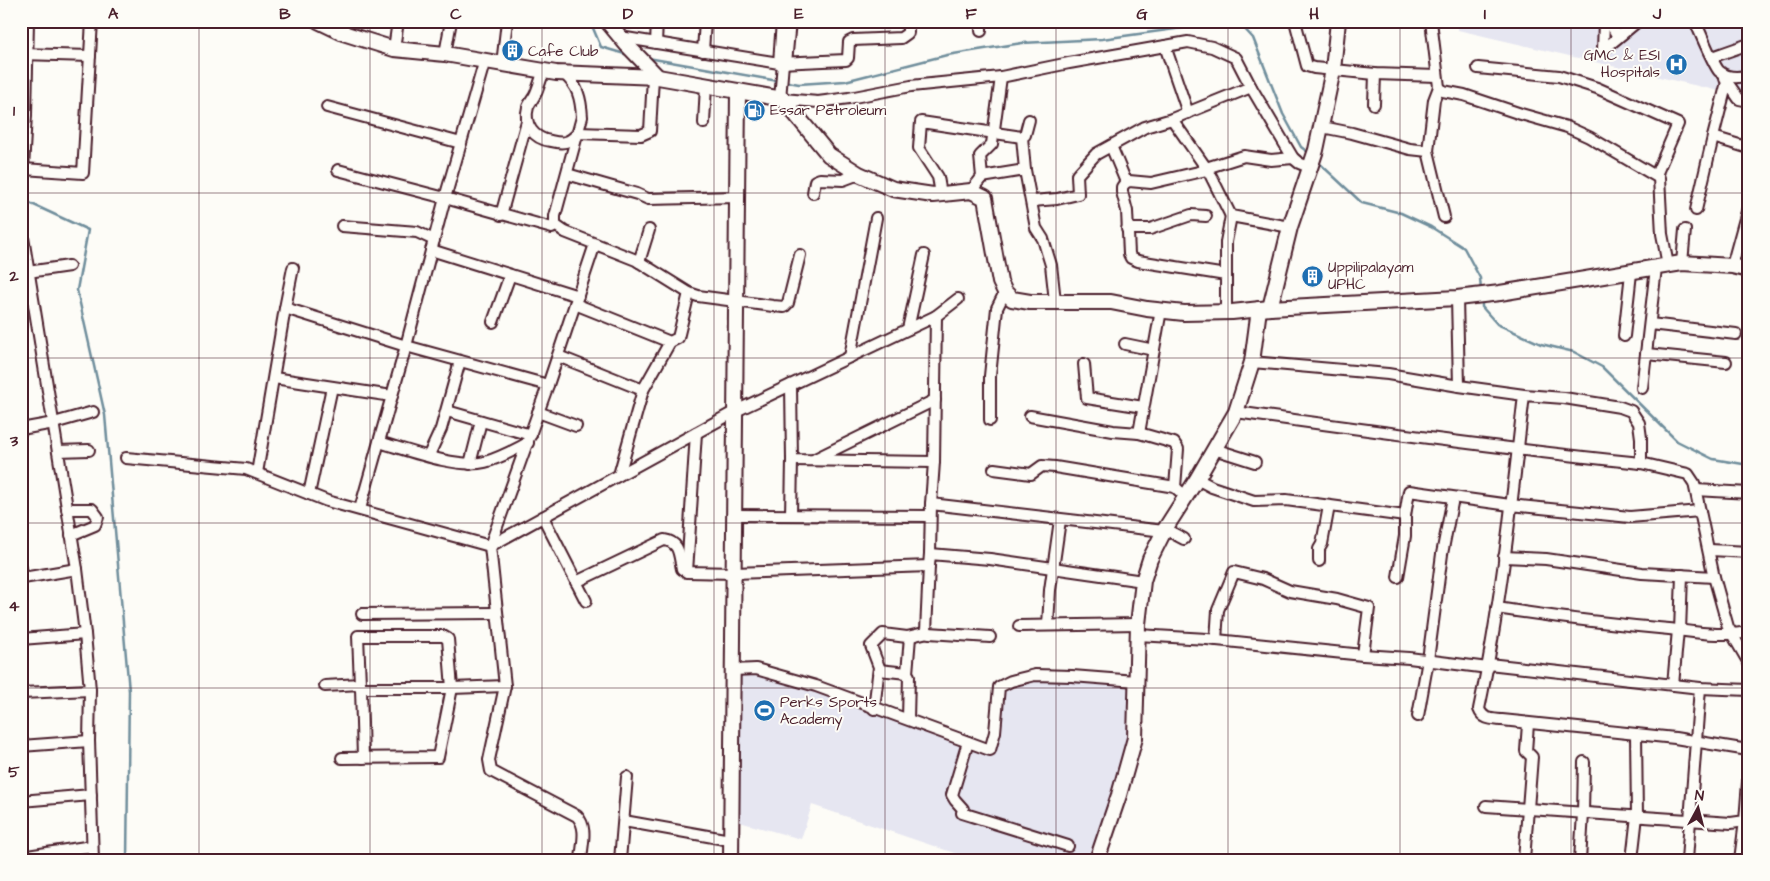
<svg xmlns="http://www.w3.org/2000/svg" width="1770" height="881" font-family="'Architects Daughter',sans-serif">
  <style>
    .built { fill: #e6e6f1 }
    .lines { fill: none; stroke-linecap: round; stroke-linejoin: round }
    .stream { stroke: #708e9c; stroke-width: 2.5 }
    .street-casing { stroke: #4a1f2b; stroke-width: 14 }
    .secondary-casing { stroke: #4a1f2b; stroke-width: 18 }
    .street { stroke: #fdfcf7; stroke-width: 10 }
    .secondary { stroke: #fdfcf7; stroke-width: 14 }
    .grid { fill: none; stroke: #4a1f2b; stroke-width: 1; stroke-opacity: 0.55 }
    .labels { text-anchor: middle; stroke-width: 4; stroke-linejoin: round; paint-order: stroke }
    .poi-label { font-size: 15px; fill: #4a1f2b; stroke: #fdfcf7; text-anchor: start }
    .neatline { fill: none; stroke: #4a1f2b; stroke-width: 2 }
    .grid-label { font-size: 16px; text-anchor: middle; font-weight: bold; fill: #4a1f2b }
  </style>
  <rect width="100%" height="100%" fill="#fdfcf7"/>
  <filter id="ink" filterUnits="userSpaceOnUse"><feTurbulence type="fractalNoise" baseFrequency=".02" numOctaves="2"/><feDisplacementMap in="SourceGraphic" scale="10" xChannelSelector="R" yChannelSelector="G"/><feConvolveMatrix kernelMatrix="1 2 1 2 8 2 1 2 1" color-interpolation-filters="sRGB"/></filter>
  <g filter="url(#ink)">
    <!-- built -->
    <g class="built">
      <path d="M1459,21H1749V98L1458,30Z"/>
      <path d="M762,674L906,723L991,756L1000,734L1001,693L1030,681L1093,682L1129,685V729L1115,789L1093,860H975L812,805L801,839L736,821L739,676Z"/>
    </g>
    <g class="lines">
      <!-- stream -->
      <g class="stream">
        <path d="M590,21L601,47L628,55"/>
        <path d="M648,58L778,81"/>
        <path d="M783,81L799,84L845,81L947,55L1022,43L1102,39L1219,23L1242,26L1253,38L1283,114L1301,147L1309,153"/>
        <path d="M1316,160L1362,203L1401,213L1431,227L1464,248L1480,278L1481,291"/>
        <path d="M21,199L88,230L77,290L105,415L129,691L127,860"/>
        <path d="M1482,299V307L1497,324L1541,344L1574,352L1602,367L1677,441L1713,459L1749,465"/>
      </g>
      <defs>
        <g id="street">
          <path d="M1295,21L1307,66L1314,68L1375,74L1437,76"/>
          <path d="M1431,21L1439,87L1443,91L1464,95L1521,114L1567,127L1589,137L1659,178L1662,234L1668,265"/>
          <path d="M1609,21L1618,37"/>
          <path d="M1695,21C1699,30 1714,66 1719,71C1728,79 1739,78 1749,75"/>
          <path d="M981,31V21"/>
          <path d="M343,33L344,21"/>
          <path d="M620,37L779,63L846,60L848,58L849,42L853,40L901,38L908,33V21"/>
          <path d="M656,43L657,21"/>
          <path d="M1165,46L1188,113"/>
          <path d="M394,49L398,21"/>
          <path d="M1603,50L1638,21"/>
          <path d="M1603,50L1604,21"/>
          <path d="M703,51L705,21"/>
          <path d="M22,54L90,56"/>
          <path d="M445,54L451,21"/>
          <path d="M1712,57L1749,44"/>
          <path d="M779,63L782,21"/>
          <path d="M786,63L790,21"/>
          <path d="M502,64L507,21"/>
          <path d="M1478,68L1559,76L1597,88L1678,124L1656,175"/>
          <path d="M544,71C541,78 539,86 536,93C534,98 530,102 528,107C523,125 534,139 551,141C564,144 569,143 578,133L641,135L650,131L653,77"/>
          <path d="M563,73C578,85 581,99 582,117L555,216V225L565,232L636,260L689,293L698,296L773,306L784,307L788,303L800,255"/>
          <path d="M1725,79L1739,99L1749,101"/>
          <path d="M780,99L783,63"/>
          <path d="M783,99L818,102L849,98L911,86L1001,77L1069,63L1188,42L1212,47L1236,58L1251,87L1293,158L1299,163L1311,168"/>
          <path d="M1374,104L1375,74"/>
          <path d="M327,107L461,143"/>
          <path d="M21,112L26,114L28,21"/>
          <path d="M1172,119L1209,172L1231,216L1290,227"/>
          <path d="M704,123L706,85"/>
          <path d="M1322,127L1352,133L1410,149L1428,151L1444,217"/>
          <path d="M1713,137L1727,82"/>
          <path d="M1111,146L1126,182"/>
          <path d="M1428,151L1434,100L1439,87"/>
          <path d="M1206,168L1244,156L1271,160L1293,158"/>
          <path d="M21,169H23L26,114"/>
          <path d="M23,169L83,173L92,21"/>
          <path d="M338,170L445,198L552,228L555,225"/>
          <path d="M1025,170L1022,137L1025,135L1029,120"/>
          <path d="M1207,170L1151,183L1129,181L1125,183L1122,187V192L1127,211L1129,254L1131,258L1138,261L1226,275V312"/>
          <path d="M567,174L637,194L648,199L738,197"/>
          <path d="M982,177L980,156L992,144L1001,77"/>
          <path d="M971,191L982,177L1025,170L1036,228L1043,239L1051,265L1055,301"/>
          <path d="M813,193L815,181L820,179L843,180L859,174"/>
          <path d="M941,194L938,177L919,148L921,122L1022,137"/>
          <path d="M1032,201L1057,199L1078,194L1077,175L1096,154L1145,127L1172,119L1251,87"/>
          <path d="M1696,210L1713,137L1749,148"/>
          <path d="M501,215L527,121"/>
          <path d="M21,225L77,569"/>
          <path d="M342,226L417,232L434,240"/>
          <path d="M1127,229H1150L1191,215L1206,216"/>
          <path d="M431,250L578,296"/>
          <path d="M639,262L649,230"/>
          <path d="M1682,263L1685,230"/>
          <path d="M1732,266L1749,204"/>
          <path d="M21,273L69,266"/>
          <path d="M1226,275V242L1231,216"/>
          <path d="M1457,298L1459,386"/>
          <path d="M575,304L670,342L678,338L689,293"/>
          <path d="M285,308L293,268"/>
          <path d="M1161,310L1139,433L1174,443L1178,449L1175,487L1185,496"/>
          <path d="M936,316L958,299"/>
          <path d="M493,322L510,275"/>
          <path d="M1650,324L1736,334"/>
          <path d="M908,329L924,255"/>
          <path d="M1624,336L1631,273"/>
          <path d="M1125,344L1154,350"/>
          <path d="M1647,354L1726,362"/>
          <path d="M558,356L643,390L670,342"/>
          <path d="M850,357L876,218"/>
          <path d="M1252,362L1388,374L1459,386L1524,395L1564,398L1620,407L1631,411L1639,423L1641,438V463L1688,474L1694,483L1713,573L1728,627L1749,663"/>
          <path d="M1084,364L1087,398L1143,407"/>
          <path d="M274,378L392,396"/>
          <path d="M548,385L490,546L505,686L489,760L491,771L577,816C588,828 582,844 581,860"/>
          <path d="M791,385L792,460L934,462"/>
          <path d="M1642,388L1656,268"/>
          <path d="M1524,395C1512,500 1501,605 1479,709C1483,720 1492,719 1502,720L1675,738L1748,750"/>
          <path d="M447,411L531,435"/>
          <path d="M538,412L576,426"/>
          <path d="M1236,412C1371,431 1505,449 1641,463"/>
          <path d="M1030,416L1113,431L1139,433"/>
          <path d="M990,420V376L997,308L1005,292"/>
          <path d="M21,429L54,423L93,412"/>
          <path d="M379,442C407,450 457,469 485,462C500,458 514,450 528,443"/>
          <path d="M1214,449L1255,462"/>
          <path d="M58,451L89,450"/>
          <path d="M429,455L441,429L460,361"/>
          <path d="M126,458L246,469L327,501L490,546L736,411L936,316L934,462L931,504L930,554"/>
          <path d="M815,459L935,400"/>
          <path d="M470,464L481,421"/>
          <path d="M994,469L1031,474L1042,466L1055,467L1175,487"/>
          <path d="M257,473L285,308L406,346L548,385L595,244"/>
          <path d="M619,475L643,390"/>
          <path d="M1197,479L1212,487L1254,501L1286,500L1405,516L1409,491L1510,505L1630,517L1700,511"/>
          <path d="M1696,490L1749,493"/>
          <path d="M309,494L332,387"/>
          <path d="M931,504L1164,531"/>
          <path d="M67,509H92L98,517L95,525L71,535"/>
          <path d="M360,509L406,346L445,198L485,60"/>
          <path d="M735,515L930,516"/>
          <path d="M791,515L792,460"/>
          <path d="M543,517L586,601"/>
          <path d="M1165,529L1184,539"/>
          <path d="M1710,550L1749,552"/>
          <path d="M1504,557L1546,559L1642,573L1714,577"/>
          <path d="M1319,561V549L1322,544L1329,506"/>
          <path d="M929,566L926,631L929,633L990,637"/>
          <path d="M21,568L23,578L77,569L85,634L90,690L89,741L93,860"/>
          <path d="M687,572L696,433"/>
          <path d="M1398,577L1405,536V516"/>
          <path d="M576,582L664,540C680,542 679,555 682,569L687,572L734,573L929,566L930,554L990,559L1143,581"/>
          <path d="M1497,608C1554,617 1611,624 1669,629C1696,632 1722,637 1749,632"/>
          <path d="M362,614L496,613"/>
          <path d="M1048,625L1050,590L1060,520"/>
          <path d="M1019,626L1138,624"/>
          <path d="M1680,631L1682,575"/>
          <path d="M1138,635L1207,639L1363,655L1409,658L1488,668"/>
          <path d="M21,639L85,634"/>
          <path d="M1216,640L1218,610L1234,572L1263,579L1290,591L1337,599L1369,608L1363,655"/>
          <path d="M1489,664L1700,688L1749,690"/>
          <path d="M733,670L756,669L816,686L990,750L995,732L999,687L1011,681L1035,675L1072,676L1136,681"/>
          <path d="M879,670L907,673"/>
          <path d="M1673,685L1678,630"/>
          <path d="M325,686L360,684L361,688H452L505,686"/>
          <path d="M361,688L363,758"/>
          <path d="M21,693L90,690"/>
          <path d="M874,709L879,667L871,646L883,634L907,637L928,632"/>
          <path d="M1418,716L1428,660L1442,554L1453,498"/>
          <path d="M908,719L909,676L907,673L910,637"/>
          <path d="M1749,737V754"/>
          <path d="M968,742L952,795L955,800L963,809L962,813L1068,846"/>
          <path d="M21,746L89,741"/>
          <path d="M342,758L438,757L452,688L448,639L443,636H358L360,684"/>
          <path d="M21,801L91,795"/>
          <path d="M1486,806L1731,823L1745,821L1749,769"/>
          <path d="M624,821L730,840"/>
          <path d="M21,857L92,846"/>
          <path d="M620,860L627,777"/>
          <path d="M1524,860L1532,757L1526,751L1528,724"/>
          <path d="M1580,860L1583,814L1584,762"/>
          <path d="M1632,860L1637,816L1636,734"/>
          <path d="M1687,860L1700,688"/>
          <path d="M1740,860L1745,821H1749"/>
        </g>
        <g id="secondary">
          <path d="M318,21L343,33L394,49L445,54L556,73L658,77L783,99L829,155L859,174L893,189L933,195L971,191L985,198L1000,282L1005,292L1012,299L1030,302H1111L1147,309L1184,313L1232,312L1270,308L1457,298L1500,293L1682,263L1732,266L1749,270"/>
          <path d="M607,21L627,45L658,77"/>
          <path d="M1270,308L1290,227L1316,150L1333,70L1338,21"/>
          <path d="M731,860L738,91"/>
          <path d="M1097,860L1119,795L1135,738L1138,624L1143,581L1150,559L1165,529L1197,479L1236,412L1252,362L1259,309"/>
        </g>
      </defs>
      <!-- street casing -->
      <use href="#street" class="street-casing"/>
      <!-- secondary casing -->
      <use href="#secondary" class="secondary-casing"/>
      <!-- street -->
      <use href="#street" class="street"/>
      <!-- secondary -->
      <use href="#secondary" class="secondary"/>
    </g>
  </g>
  <!-- grid -->
  <path class="grid" d="M199,21V860M370,21V860M542,21V860M714,21V860M885,21V860M1056,21V860M1228,21V860M1400,21V860M1571,21V860M21,193H1749M21,358H1749M21,523H1749M21,688H1749"/>
  <!-- icons -->
  <defs>
    <symbol id="building-disc" viewBox="-11 -11 22 22"><circle r="9.5" fill="#1f6fb2" stroke="#fdfcf7"/><path d="M-4-6H4V6H1V3H-1V6H-4ZM-2.5-4.3h1.7v1.8h-1.7ZM.8-4.3h1.7v1.8H.8ZM-2.5-1h1.7V.8h-1.7ZM.8-1h1.7V.8H.8Z" fill="#fff"/></symbol>
    <symbol id="hospital-disc" viewBox="-11 -11 22 22"><circle r="9.5" fill="#1f6fb2" stroke="#fdfcf7"/><path d="M-5-5h3v3.5h4V-5h3V5h-3V1.5h-4V5h-3Z" fill="#fff"/></symbol>
    <symbol id="fuel-disc" viewBox="-11 -11 22 22"><circle r="9.5" fill="#1f6fb2" stroke="#fdfcf7"/><path d="M-5.5-6h7V0h2V4h1.3V-2.5L3-4.5l.8-.8L6-3V5H2.5V1h-1V6h-7ZM-4.2-4.7v3.2H.2V-4.7Z" fill="#fff"/></symbol>
    <symbol id="stadium-disc" viewBox="-11 -11 22 22"><circle r="9.5" fill="#1f6fb2" stroke="#fdfcf7"/><path d="M0-5a6.5 5 0 1 0 0 10a6.5 5 0 1 0 0-10ZM-3.5-1.8h7v3.6h-7Z" fill="#fff"/></symbol>
  </defs>
  <g fill-rule="evenodd">
    <use href="#building-disc" x="500" y="38" width="25" height="25"/>
    <use href="#hospital-disc" x="1664" y="52" width="25" height="25"/>
    <use href="#fuel-disc" x="742" y="98" width="25" height="25"/>
    <use href="#building-disc" x="1300" y="264" width="25" height="25"/>
    <use href="#stadium-disc" x="752" y="698" width="25" height="25"/>
  </g>
  <g class="labels">
    <!-- poi labels -->
    <g class="poi-label">
      <text x="528" y="56">Cafe Club</text>
      <text x="1660" y="60" text-anchor="end">GMC &amp; ESI<tspan x="1660" dy="17">Hospitals</tspan></text>
      <text x="770" y="115">Essar Petroleum</text>
      <text x="1328" y="272">Uppilipalayam<tspan x="1328" dy="17">UPHC</tspan></text>
      <text x="780" y="707">Perks Sports<tspan x="780" dy="17">Academy</tspan></text>
    </g>
  </g>
  <!-- margin -->
  <rect width="1770" height="881" fill="none" stroke="#fdfcf7" stroke-width="55"/>
  <!-- north arrow -->
  <g transform="translate(1698 808) rotate(7)" stroke="#fdfcf7" stroke-width="4" paint-order="stroke">
  <path d="M0-4L9 19L0 12L-9 19Z" fill="#4a1f2b"/>
  <text y="-8" font-size="14" font-weight="bold" text-anchor="middle" fill="#4a1f2b">N</text>
  </g>
  <rect x="28" y="28" width="1714" height="826" class="neatline"/>
  <g class="grid-label">
    <text x="113" y="19">A</text>
    <text x="285" y="19">B</text>
    <text x="456" y="19">C</text>
    <text x="628" y="19">D</text>
    <text x="799" y="19">E</text>
    <text x="971" y="19">F</text>
    <text x="1142" y="19">G</text>
    <text x="1314" y="19">H</text>
    <text x="1485" y="19">I</text>
    <text x="1657" y="19">J</text>
    <text x="14" y="116">1</text>
    <text x="14" y="281">2</text>
    <text x="14" y="446">3</text>
    <text x="14" y="611">4</text>
    <text x="14" y="777">5</text>
  </g>
</svg>
